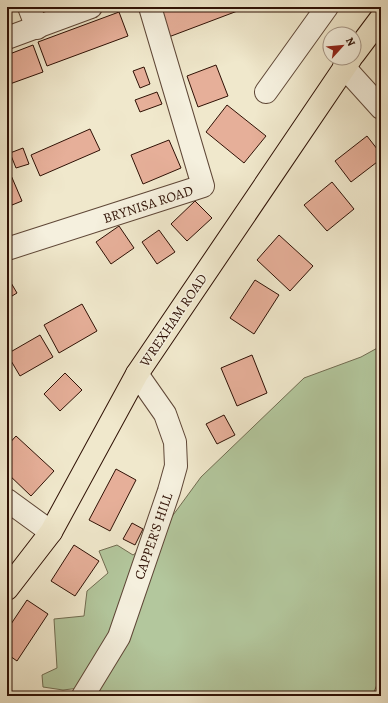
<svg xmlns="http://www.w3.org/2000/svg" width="388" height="703" font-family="Alegreya,serif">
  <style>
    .green { fill: #b3c79d; stroke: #716c51 }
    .building { fill: #e6af99; stroke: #2f1105 }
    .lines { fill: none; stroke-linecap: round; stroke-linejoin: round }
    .minor-casing { stroke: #5f4737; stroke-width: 24 }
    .major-casing { stroke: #2f1105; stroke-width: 24 }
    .minor { stroke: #f5f0de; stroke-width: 22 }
    .major { stroke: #f0e8cc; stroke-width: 22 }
    .labels { text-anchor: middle; stroke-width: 3; stroke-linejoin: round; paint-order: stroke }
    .street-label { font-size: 14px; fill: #2f1105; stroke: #f5f0de }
  </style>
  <rect width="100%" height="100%" fill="#f0e8cc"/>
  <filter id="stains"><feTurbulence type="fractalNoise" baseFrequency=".005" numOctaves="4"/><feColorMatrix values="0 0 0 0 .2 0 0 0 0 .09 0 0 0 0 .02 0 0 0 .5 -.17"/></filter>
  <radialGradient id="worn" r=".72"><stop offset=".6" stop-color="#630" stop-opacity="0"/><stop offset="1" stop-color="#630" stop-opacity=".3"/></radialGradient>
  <!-- green -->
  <path class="green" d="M381,346V676L372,696H92L96,686L63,690L43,687L42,675L57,668L54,619L84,616L87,591L108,573L99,551L117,545L133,555L157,537L201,477L304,378L361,357Z"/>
  <!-- building -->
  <g class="building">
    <path d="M162,7H248L166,38L156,9Z"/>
    <path d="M119,12L128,36L47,66L38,42Z"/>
    <path d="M33,45L43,72L7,85V55Z"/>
    <path d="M216,65L228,96L198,107L187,76Z"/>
    <path d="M144,67L150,84L140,88L133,71Z"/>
    <path d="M157,92L162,104L140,112L135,100Z"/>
    <path d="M227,105L266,136L244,163L206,132Z"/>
    <path d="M90,129L100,150L40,176L31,155Z"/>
    <path d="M367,136L381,154V159L351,182L335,161Z"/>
    <path d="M169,140L181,168L143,184L131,155Z"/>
    <path d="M23,148L29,164L16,168L10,153Z"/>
    <path d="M7,166L22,201L7,207Z"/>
    <path d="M332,182L354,209L327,231L304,205Z"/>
    <path d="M195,201L212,218L187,241L171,224Z"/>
    <path d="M119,226L134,248L111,264L96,242Z"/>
    <path d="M159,230L175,252L157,264L142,242Z"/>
    <path d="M279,235L313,266L290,291L257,260Z"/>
    <path d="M7,276L17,293L7,299Z"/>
    <path d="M255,280L279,295L254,334L230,318Z"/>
    <path d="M82,304L97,331L59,353L44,325Z"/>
    <path d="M40,335L53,357L20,376L7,354Z"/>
    <path d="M252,355L267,393L237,406L221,368Z"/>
    <path d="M65,373L82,390L60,411L44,394Z"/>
    <path d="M224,415L235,435L217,444L206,424Z"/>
    <path d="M16,436L54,471L31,496L7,473V446Z"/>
    <path d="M116,469L136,480L110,531L89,520Z"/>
    <path d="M132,523L143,529L135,545L123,539Z"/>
    <path d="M74,545L99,561L75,596L51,581Z"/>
    <path d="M27,600L48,614L17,661L7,654V630Z"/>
  </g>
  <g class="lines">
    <defs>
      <g id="minor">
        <path d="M29,7L37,28"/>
        <path d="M7,38L91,7"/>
        <path d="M344,67L381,108"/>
        <path d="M266,92L327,7"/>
        <path d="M7,249L203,186L150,7"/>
        <path d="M7,500L51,532"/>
        <path d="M83,696L119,637L169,491L176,466L175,442L165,414L137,374"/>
      </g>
      <g id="major">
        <path d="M354,54L381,18"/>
        <path d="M7,589L51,532L137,374L351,58"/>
      </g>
    </defs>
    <!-- minor casing -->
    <use href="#minor" class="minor-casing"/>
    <!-- major casing -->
    <use href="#major" class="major-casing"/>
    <!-- minor -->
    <use href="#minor" class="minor"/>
    <!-- major -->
    <use href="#major" class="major"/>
  </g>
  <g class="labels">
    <!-- street labels -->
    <g class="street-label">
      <text transform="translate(148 204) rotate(-18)" y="5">BRYNISA ROAD</text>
      <text transform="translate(173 320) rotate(-56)" y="5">WREXHAM ROAD</text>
      <text transform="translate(153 536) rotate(-71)" y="5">CAPPER'S HILL</text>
    </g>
  </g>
  <!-- margin -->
  <rect width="388" height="703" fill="none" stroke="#f0e8cc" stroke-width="24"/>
  <rect x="8" y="8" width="372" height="687" fill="none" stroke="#2f1105" stroke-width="2"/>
  <rect x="12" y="12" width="364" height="679" fill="none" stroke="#2f1105"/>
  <!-- north arrow -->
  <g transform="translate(342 46) rotate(63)"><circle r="19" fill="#f5f0de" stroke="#a69787"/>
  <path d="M0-3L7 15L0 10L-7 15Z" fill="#8f2418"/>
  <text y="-6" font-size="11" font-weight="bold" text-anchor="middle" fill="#2f1105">N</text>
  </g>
  <rect width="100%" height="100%" filter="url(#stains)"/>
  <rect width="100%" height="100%" fill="url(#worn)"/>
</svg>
